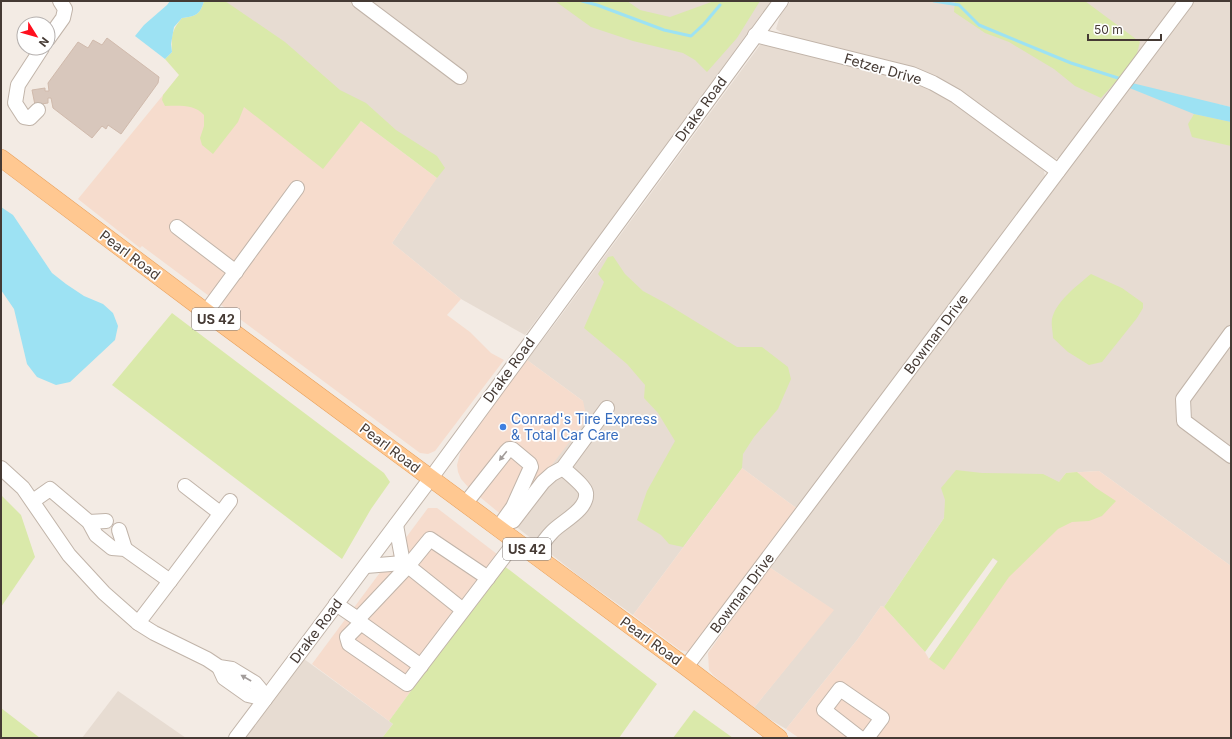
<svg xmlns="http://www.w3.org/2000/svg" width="1232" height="739" font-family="Inter,sans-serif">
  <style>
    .residential { fill: #e7dcd2 }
    .commercial { fill: #f6dccd }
    .green { fill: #dae9aa }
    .water { fill: #9de2f3 }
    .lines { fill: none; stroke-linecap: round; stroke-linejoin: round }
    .stream { stroke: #9de2f3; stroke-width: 3 }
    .building { fill: #d8c7bc; stroke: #d0baac }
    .minor-casing { stroke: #c1b4a9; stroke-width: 16 }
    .major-casing { stroke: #e8a05c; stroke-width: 18 }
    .minor { stroke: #fff; stroke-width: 14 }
    .major { stroke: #ffc891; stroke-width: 17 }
    .oneway { fill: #a29c9a }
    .shop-dot { fill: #3f7fe0; stroke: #fff; stroke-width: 1.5 }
    .labels { text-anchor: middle; stroke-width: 3.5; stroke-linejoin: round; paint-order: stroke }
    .shield { fill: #fff; stroke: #7d7571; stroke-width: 1 }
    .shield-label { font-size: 13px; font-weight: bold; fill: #453a34 }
    .street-label { font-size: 14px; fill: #453a34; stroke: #fff }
    .shop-label { font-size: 14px; fill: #366cbe; stroke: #fff; text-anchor: start }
  </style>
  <rect width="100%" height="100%" fill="#f3ebe4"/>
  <!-- residential -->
  <g class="residential">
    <path d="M225,1H776L525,335L461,299L392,243L437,177L361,121Z"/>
    <path d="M791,1H1180L1060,158L1053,159L944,85L788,37L776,29L780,16Z"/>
    <path d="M1192,1H1231V107L1218,104L1231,121V566L1099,471L1066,473L998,562L944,518L884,607L881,606L857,640L786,729L753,709L833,610L769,567Z"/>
    <path d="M760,45H768L883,72L931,90L959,102L1038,161L1044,171L1046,182L799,510L742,468L633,615L580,577L509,521L583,401L527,360L557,321Z"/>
    <path d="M304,659L393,724L382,738H244Z"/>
    <path d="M118,691L186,738H82Z"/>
  </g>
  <!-- commercial -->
  <g class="commercial">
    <path d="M195,56L323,168L361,121L437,178L392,243L461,299L447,315L470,332L491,353L504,360L435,451L428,454L420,453L142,246L140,248L78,199Z"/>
    <path d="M527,360L583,401L587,419L509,521L469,488L461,479L458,472L457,465L461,450L467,439Z"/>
    <path d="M742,468L799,510L689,652L680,650L633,615Z"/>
    <path d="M1099,471L1231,566V738H799L786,729L857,640L881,606L884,607L925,652L929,659L998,562L1066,473Z"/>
    <path d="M428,508H437L506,561L389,721L312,664Z"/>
    <path d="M769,567L834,610L753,709L713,675L709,670L708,653Z"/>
  </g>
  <!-- green -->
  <g class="green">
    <path d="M204,1H225L285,42L340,90L366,103L396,130L437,156L445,168L437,178L361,121L323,169L244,107L238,122L213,154L202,145L200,138L204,126V115C194,104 179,106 165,106L162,100L163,95L179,75L165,59L172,52C171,35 172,30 182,18C196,16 200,15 204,1Z"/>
    <path d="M555,1H627L640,10L670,17L714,1H760L737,38L707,72L695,60L683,53L633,41L591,27Z"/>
    <path d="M955,1H1085L1140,42L1135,61L1101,98L1075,86L1054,69L1009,42L985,33L954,12Z"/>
    <path d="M1194,114L1231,122V146L1192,137L1188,124Z"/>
    <path d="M613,256L625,274L643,291L667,304L737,347H762L788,367L791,379L778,409L754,437L743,454L742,468L683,547L669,544L661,535L637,520L647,491L675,441L658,413L644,398L645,385L627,364L584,328L604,282L598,274L608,257Z"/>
    <path d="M1091,274L1122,288L1143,303V308L1137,318L1102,362L1089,365L1068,352L1053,338C1053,332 1051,325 1052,319C1056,301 1078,285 1091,274Z"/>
    <path d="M172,313L384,473L390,482L371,509L342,559L112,385Z"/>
    <path d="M956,470L982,473L1043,474L1059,482L1066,473L1077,472L1096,488L1116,501L1102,516L1089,521L1072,522L1058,529L1009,577L944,670L929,659L998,561L993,558L925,652L884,607L944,518L945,500L941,488Z"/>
    <path d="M1,495L21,515L35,557L1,607Z"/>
    <path d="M503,565L657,684L619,738H382L393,724L389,721Z"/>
    <path d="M1,708L40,738H1Z"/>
    <path d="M694,710L733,738H673Z"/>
  </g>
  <!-- water -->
  <g class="water">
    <path d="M170,1H204C200,15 196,16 182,18L174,27L171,44L172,52L165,59L135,36L144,25L167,5Z"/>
    <path d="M1132,83L1231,107V122L1194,114L1127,87Z"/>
    <path d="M1,207L13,215L52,273L66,284L84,296L103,304L113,313L118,326L115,340L70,382L56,385L37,377L27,364L14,309L1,290Z"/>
  </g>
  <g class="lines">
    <!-- stream -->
    <g class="stream">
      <path d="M582,1L597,5L664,30L691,36L704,24L720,5"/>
      <path d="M934,1L959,5L979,25L1071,63L1118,78"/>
    </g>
  </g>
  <!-- building -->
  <path class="building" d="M107,38L159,77L158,83L121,134L108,125L106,129L102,126L92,138L53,108L51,98H48V103L35,105L32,90L45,88V91H49L48,83L78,42L88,48L93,40L102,45Z"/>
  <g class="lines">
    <defs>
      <g id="minor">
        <path d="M359,1L460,77"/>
        <path d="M755,35L912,74L933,83L956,96L1058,171"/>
        <path d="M48,39L63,18L65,9L60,1"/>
        <path d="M38,110L30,118L24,117L15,103L18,85L42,48"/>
        <path d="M177,227L236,272"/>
        <path d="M206,312L297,188"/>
        <path d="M1231,333L1183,399L1184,421L1231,456"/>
        <path d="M1,468L23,488L69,555L104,593L138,623L154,633L207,659L219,667L232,669L255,683L260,689L265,699"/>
        <path d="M185,486L220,513"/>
        <path d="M33,501L50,489L89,522L96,535L112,548L125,549L170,581L138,623"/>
        <path d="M465,504L506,452L509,449H512L530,464L531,467L513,507L498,528"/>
        <path d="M513,521L543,482L552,474L563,468L607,408"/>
        <path d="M89,522L106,521"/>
        <path d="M119,530L125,549"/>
        <path d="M535,555C540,547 545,539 552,532C561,522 588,510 586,493C585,486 569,474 563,468"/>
        <path d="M366,566L403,563"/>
        <path d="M170,581L230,501"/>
        <path d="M336,604L358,619L361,623L347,637L349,644L407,684L516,541"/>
        <path d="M463,610L408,566L430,539L488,578"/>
        <path d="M358,619L408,566L403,563L396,525"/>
        <path d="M361,623L421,666"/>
        <path d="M219,667L224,678L248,695L265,699"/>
        <path d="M686,667L1186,1"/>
        <path d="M236,738L431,478L781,1"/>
        <path d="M860,738L824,710L840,689L882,718L867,738"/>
      </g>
      <path id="major" d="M1,158L206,312L686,667L779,738"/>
    </defs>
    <!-- minor casing -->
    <use href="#minor" class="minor-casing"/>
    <!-- major casing -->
    <use href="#major" class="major-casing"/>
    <!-- minor -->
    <use href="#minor" class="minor"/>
    <!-- major -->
    <use href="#major" class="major"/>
  </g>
  <!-- one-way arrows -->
  <defs><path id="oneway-solid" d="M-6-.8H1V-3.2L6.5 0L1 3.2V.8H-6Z"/></defs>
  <g class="oneway">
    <use href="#oneway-solid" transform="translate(503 456) rotate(129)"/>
    <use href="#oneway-solid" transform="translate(246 678) rotate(-150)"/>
  </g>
  <!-- markers -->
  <circle class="shop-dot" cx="503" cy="427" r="4"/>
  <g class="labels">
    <!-- shield labels -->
    <g class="shield">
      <rect x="192" y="308" width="48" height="22" rx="3"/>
      <rect x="503" y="538" width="48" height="22" rx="3"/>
    </g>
    <g class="shield-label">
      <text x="216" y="324">US 42</text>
      <text x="527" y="554">US 42</text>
    </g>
    <!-- street labels -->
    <g class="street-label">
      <text transform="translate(883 69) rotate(16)" y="5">Fetzer Drive</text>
      <text transform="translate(701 109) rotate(-54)" y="5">Drake Road</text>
      <text transform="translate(130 255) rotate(37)" y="5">Pearl Road</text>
      <text transform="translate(936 334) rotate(-53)" y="5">Bowman Drive</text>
      <text transform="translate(509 370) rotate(-54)" y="5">Drake Road</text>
      <text transform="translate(390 448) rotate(37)" y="5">Pearl Road</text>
      <text transform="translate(742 593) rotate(-53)" y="5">Bowman Drive</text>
      <text transform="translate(316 631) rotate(-53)" y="5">Drake Road</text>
      <text transform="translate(651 641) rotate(36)" y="5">Pearl Road</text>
    </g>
    <!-- shop labels -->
    <g class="shop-label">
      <text x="511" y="424">Conrad's Tire Express<tspan x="511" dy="16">&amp; Total Car Care</tspan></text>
    </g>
  </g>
  <!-- border -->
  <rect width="1232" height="739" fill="none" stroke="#453a34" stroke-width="4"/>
  <!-- north arrow -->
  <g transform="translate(36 36) rotate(127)"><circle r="19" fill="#ffffff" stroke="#b5b0ae"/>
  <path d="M0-3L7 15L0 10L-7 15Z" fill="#ff0f1e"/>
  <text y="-6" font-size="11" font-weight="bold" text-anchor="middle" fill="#453a34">N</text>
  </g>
  <!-- scale -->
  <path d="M1088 34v6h73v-6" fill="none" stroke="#453a34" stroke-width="2"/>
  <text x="1094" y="34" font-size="12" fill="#453a34" stroke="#ffffff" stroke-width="3" paint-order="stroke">50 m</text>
</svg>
